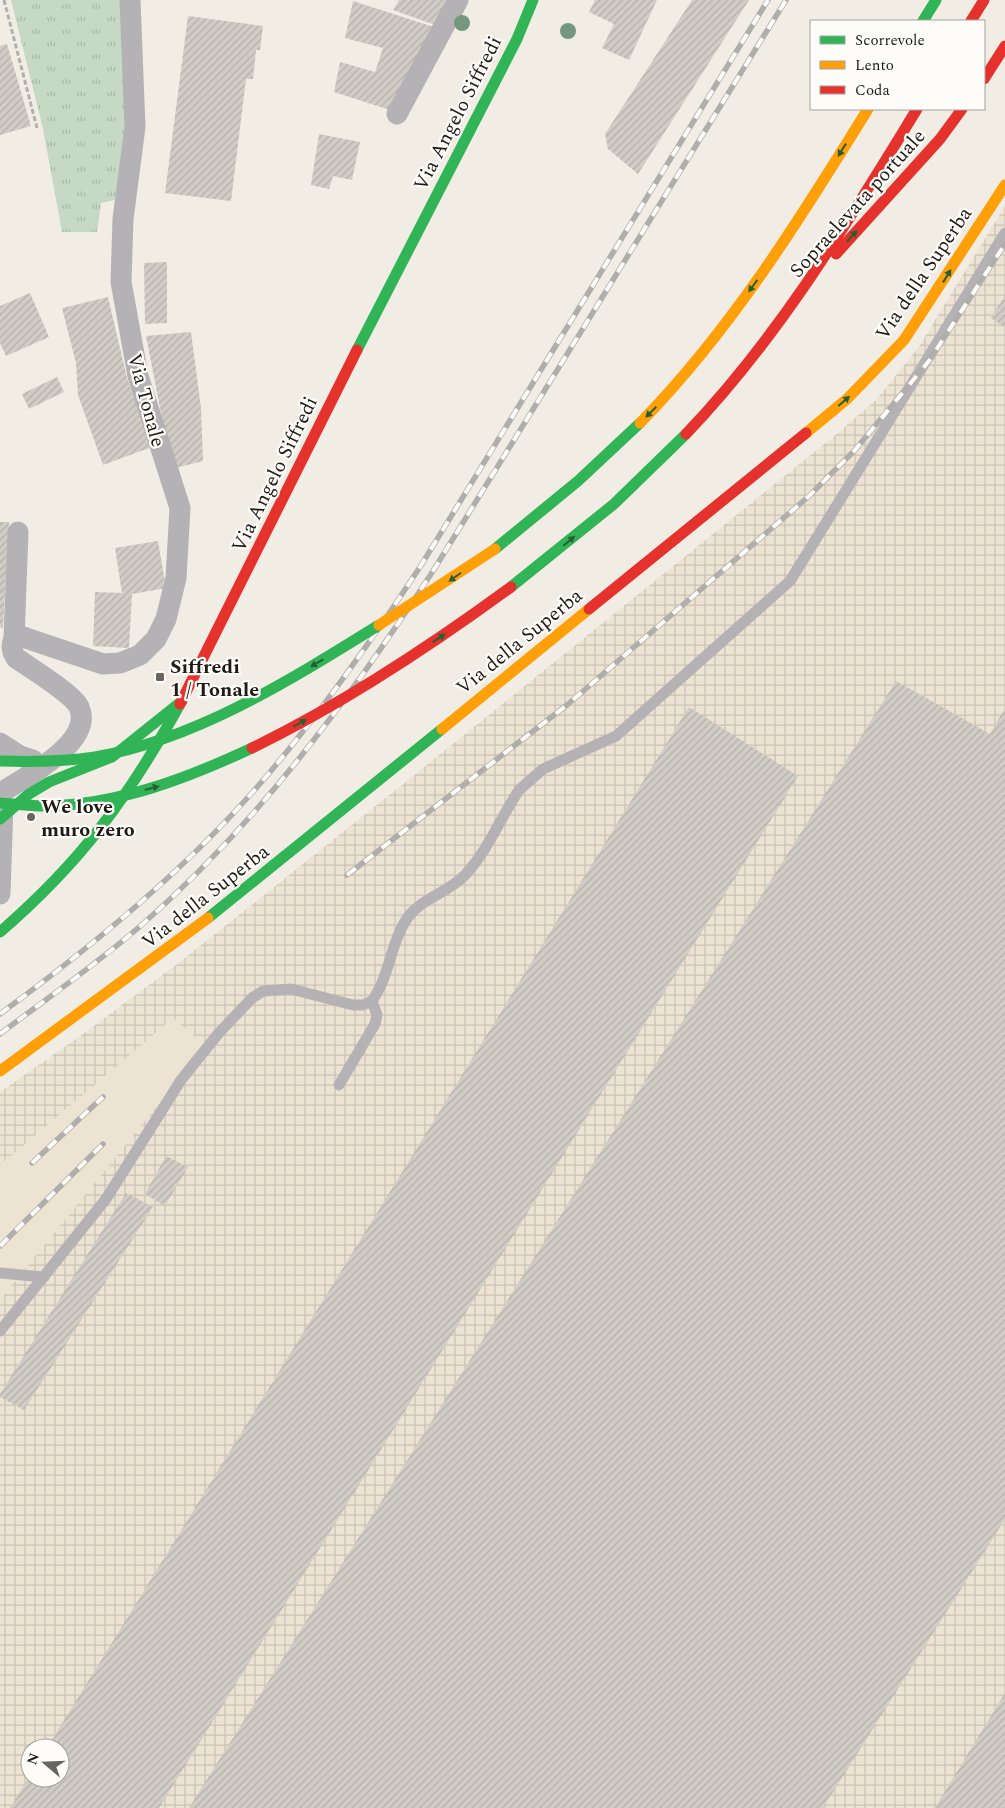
<svg xmlns="http://www.w3.org/2000/svg" width="1005" height="1808" font-family="Spectral,serif">
  <style>
    .industrial { fill: url(#industrial-grid); fill-rule: evenodd }
    .built { fill: #ece3d3 }
    .park { fill: url(#park-tufts) }
    .building { fill: url(#building-hatch) }
    .lines { fill: none; stroke-linecap: round; stroke-linejoin: round }
    .path { stroke: #b1b0af; stroke-width: 3; stroke-dasharray: 5 2.5; stroke-linecap: butt }
    .lane { stroke: #b4b2b4; stroke-width: 11 }
    .street { stroke: #b4b2b4; stroke-width: 21 }
    .fast { stroke: #30b455; stroke-width: 11 }
    .slow { stroke: #ff9f0a; stroke-width: 11 }
    .jam { stroke: #e5322d; stroke-width: 11 }
    .rail-casing { stroke: #b0aeab; stroke-width: 5.5 }
    .rail { stroke: #fefcf9; stroke-width: 4; stroke-dasharray: 11; stroke-linecap: butt }
    .fast-bridge { stroke: #30b455; stroke-width: 11 }
    .slow-bridge { stroke: #ff9f0a; stroke-width: 11 }
    .jam-bridge { stroke: #e5322d; stroke-width: 11 }
    .tree { fill: #75977e }
    .oneway { fill: #266032 }
    .poi-dot { fill: #68645e; stroke: #fefcf9; stroke-width: 2 }
    .labels { text-anchor: middle; stroke-width: 4.5; stroke-linejoin: round; paint-order: stroke }
    .street-label { font-size: 20px; fill: #1e1b16; stroke: #fefcf9 }
    .poi-label { font-size: 20px; font-weight: bold; fill: #1e1b16; stroke: #fefcf9; text-anchor: start }
  </style>
  <defs>
    <pattern id="industrial-grid" width="8" height="8" patternUnits="userSpaceOnUse" patternTransform="scale(1.25)"><rect width="8" height="8" fill="#ece3d3"/><path d="M0 4h8M4 0v8" fill="none" stroke="#cac2b4"/></pattern>
    <pattern id="park-tufts" width="24" height="20" patternUnits="userSpaceOnUse" patternTransform="scale(1.25)"><rect width="24" height="20" fill="#c5d9c5"/><path d="M3 7l-1-3M5 7V3M7 7l1-3M15 17l-1-3M17 17v-4M19 17l1-3" fill="none" stroke="#a9baa8"/></pattern>
    <pattern id="building-hatch" width="6" height="6" patternUnits="userSpaceOnUse" patternTransform="scale(1.25)"><rect width="6" height="6" fill="#d1cdc6"/><path d="M-1 1l2-2M0 6l6-6M5 7l2-2" fill="none" stroke="#b3afa9"/></pattern>
  </defs>
  <rect width="100%" height="100%" fill="#f1ede5"/>
  <!-- industrial -->
  <path class="industrial" d="M1005,206V1808H0V1092L83,1034L180,962L407,781L833,437L876,400L918,348ZM30,1748H60V1778H30Z"/>
  <!-- built -->
  <path class="built" d="M173,1018L206,1046L0,1300V1165Z"/>
  <!-- park -->
  <path class="park" d="M11,0H120L127,129L115,200L101,203L97,232H62L43,129Z"/>
  <!-- building -->
  <g class="building">
    <path d="M399,0H448L435,25L393,10Z"/>
    <path d="M595,0H657L629,60L602,48L614,24L589,12Z"/>
    <path d="M692,0H749L638,174L608,149L605,134Z"/>
    <path d="M353,1L434,27L390,110L334,92L340,62L375,72L383,48L345,38Z"/>
    <path d="M188,16L263,26L260,50H256L253,79H246L231,201L165,193Z"/>
    <path d="M7,44L31,126L0,135V46Z"/>
    <path d="M319,134L360,142L352,180L333,176L329,189L311,185Z"/>
    <path d="M167,262V323L145,324L144,263Z"/>
    <path d="M30,293L49,337L6,356L0,343V306Z"/>
    <path d="M1005,295V328L991,318Z"/>
    <path d="M108,297L127,378L152,447L103,465L78,395L76,363L62,308Z"/>
    <path d="M191,332L201,408L203,461L175,468L163,423L146,336Z"/>
    <path d="M57,377L64,392L29,409L22,394Z"/>
    <path d="M0,522H9L3,628L0,627Z"/>
    <path d="M158,541L166,588L132,594L129,648L93,646L95,592L122,593L115,548Z"/>
    <path d="M896,681L990,734L1005,708V1519L823,1808H189Z"/>
    <path d="M689,707L798,776L159,1808H10L30,1776V1778H60V1748H47Z"/>
    <path d="M166,1156L188,1167L165,1206L145,1194Z"/>
    <path d="M126,1193L153,1207L24,1410L0,1397V1394Z"/>
    <path d="M1005,1693V1808H935Z"/>
  </g>
  <g class="lines">
    <!-- path -->
    <path class="path" d="M4,0L37,128"/>
    <!-- lane -->
    <g class="lane">
      <path d="M339,1085L375,1024L377,1015L372,1001C390,976 390,943 408,917C422,898 450,892 466,874C488,850 501,817 519,790L543,769L616,736L790,581L1005,233"/>
      <path d="M0,1273L44,1277"/>
      <path d="M0,1331L106,1199L181,1080L218,1034L252,998L263,991L291,989L353,1005H363L372,1001"/>
    </g>
    <!-- street -->
    <g class="street">
      <path d="M397,114L458,0"/>
      <path d="M14,639L18,532"/>
      <path d="M0,743L20,756L33,760"/>
      <path d="M2,792C24,778 95,742 79,707C73,694 29,667 16,658C11,650 10,644 16,636H20L103,664L120,663L140,655L156,639L166,619L176,578L180,508L138,376L121,282L123,219L135,127L130,0"/>
      <path d="M0,894L3,804"/>
    </g>
    <!-- fast -->
    <g class="fast">
      <path d="M923,21L936,0"/>
      <path d="M357,350L517,39L533,0"/>
      <path d="M495,549L578,481L640,423"/>
      <path d="M0,819L29,794L49,782L112,757L182,701"/>
      <path d="M208,918L442,729"/>
      <path d="M0,932C80,863 129,797 180,704"/>
    </g>
    <!-- slow -->
    <g class="slow">
      <path d="M640,423C731,330 800,219 868,109"/>
      <path d="M806,433L847,399L904,340L1005,185"/>
      <path d="M442,729L589,609"/>
      <path d="M0,1071L208,918"/>
    </g>
    <!-- jam -->
    <g class="jam">
      <path d="M971,21L984,0"/>
      <path d="M984,79L1005,46"/>
      <path d="M836,254L940,139L962,109"/>
      <path d="M589,609L806,433"/>
      <path d="M180,704L357,350"/>
    </g>
    <defs>
      <g id="rail">
        <path d="M347,875L567,705L808,497L855,450L929,361L1005,244"/>
        <path d="M0,1014C95,944 188,868 265,778C322,711 372,640 420,567L768,0"/>
        <path d="M0,1034C46,999 94,966 138,928C255,827 349,700 433,571L786,0"/>
        <path d="M32,1163L103,1097"/>
        <path d="M0,1246L103,1144"/>
      </g>
    </defs>
    <!-- rail casing -->
    <use href="#rail" class="rail-casing"/>
    <!-- rail -->
    <use href="#rail" class="rail"/>
    <!-- fast-bridge -->
    <g class="fast-bridge">
      <path d="M511,587L614,504L686,434"/>
      <path d="M0,761C32,762 63,762 95,757C197,739 292,679 379,625"/>
      <path d="M0,803C15,804 31,806 46,806C118,805 188,778 252,748"/>
    </g>
    <!-- slow-bridge -->
    <path class="slow-bridge" d="M379,625L495,549"/>
    <!-- jam-bridge -->
    <g class="jam-bridge">
      <path d="M686,434C779,337 847,223 917,109"/>
      <path d="M252,748C343,704 429,647 511,587"/>
    </g>
  </g>
  <!-- trees -->
  <g class="tree">
    <circle cx="462" cy="23" r="8"/>
    <circle cx="568" cy="31" r="8"/>
  </g>
  <!-- one-way arrows -->
  <defs><path id="oneway-solid" d="M-6-.8H1V-3.2L6.5 0L1 3.2V.8H-6Z" transform="scale(1.25)"/></defs>
  <g class="oneway">
    <use href="#oneway-solid" transform="translate(842 150) rotate(122)"/>
    <use href="#oneway-solid" transform="translate(852 236) rotate(-48)"/>
    <use href="#oneway-solid" transform="translate(947 276) rotate(-58)"/>
    <use href="#oneway-solid" transform="translate(753 286) rotate(126)"/>
    <use href="#oneway-solid" transform="translate(844 401) rotate(-41)"/>
    <use href="#oneway-solid" transform="translate(651 412) rotate(135)"/>
    <use href="#oneway-solid" transform="translate(569 541) rotate(-40)"/>
    <use href="#oneway-solid" transform="translate(455 577) rotate(145)"/>
    <use href="#oneway-solid" transform="translate(439 638) rotate(-33)"/>
    <use href="#oneway-solid" transform="translate(317 663) rotate(149)"/>
    <use href="#oneway-solid" transform="translate(300 723) rotate(-30)"/>
    <use href="#oneway-solid" transform="translate(152 788) rotate(-15)"/>
  </g>
  <!-- markers -->
  <g class="poi-dot">
    <rect x="155" y="672" width="10" height="10" rx="2.5"/>
    <circle cx="31" cy="817" r="5"/>
  </g>
  <g class="labels">
    <!-- street labels -->
    <g class="street-label">
      <text transform="translate(457 113) rotate(-63)" y="7">Via Angelo Siffredi</text>
      <text transform="translate(857 203) rotate(-48)" y="7">Sopraelevata portuale</text>
      <text transform="translate(923 273) rotate(-56)" y="7">Via della Superba</text>
      <text transform="translate(147 400) rotate(75)" y="7">Via Tonale</text>
      <text transform="translate(274 474) rotate(-64)" y="7">Via Angelo Siffredi</text>
      <text transform="translate(519 641) rotate(-39)" y="7">Via della Superba</text>
      <text transform="translate(205 896) rotate(-38)" y="7">Via della Superba</text>
    </g>
    <!-- poi labels -->
    <g class="poi-label">
      <text x="170" y="673">Siffredi<tspan x="170" dy="23">1 / Tonale</tspan></text>
      <text x="41" y="813">We love<tspan x="41" dy="23">muro zero</tspan></text>
    </g>
  </g>
  <!-- legend -->
  <rect x="810" y="20" width="175" height="90" fill="#fefcf9" stroke="#a4a29e"/>
  <rect x="820" y="36" width="25" height="8" fill="#30b455" stroke="#a4a29e"/>
  <text x="855" y="45" font-size="15" fill="#1e1b16">Scorrevole</text>
  <rect x="820" y="61" width="25" height="8" fill="#ff9f0a" stroke="#a4a29e"/>
  <text x="855" y="70" font-size="15" fill="#1e1b16">Lento</text>
  <rect x="820" y="86" width="25" height="8" fill="#e5322d" stroke="#a4a29e"/>
  <text x="855" y="95" font-size="15" fill="#1e1b16">Coda</text>
  <!-- north arrow -->
  <g transform="translate(45 1763) rotate(289)"><circle r="24" fill="#fefcf9" stroke="#a4a29e"/>
  <path d="M0-4L9 19L0 12L-9 19Z" fill="#68645e"/>
  <text y="-8" font-size="14" font-weight="bold" text-anchor="middle" fill="#1e1b16">N</text>
  </g>
</svg>
